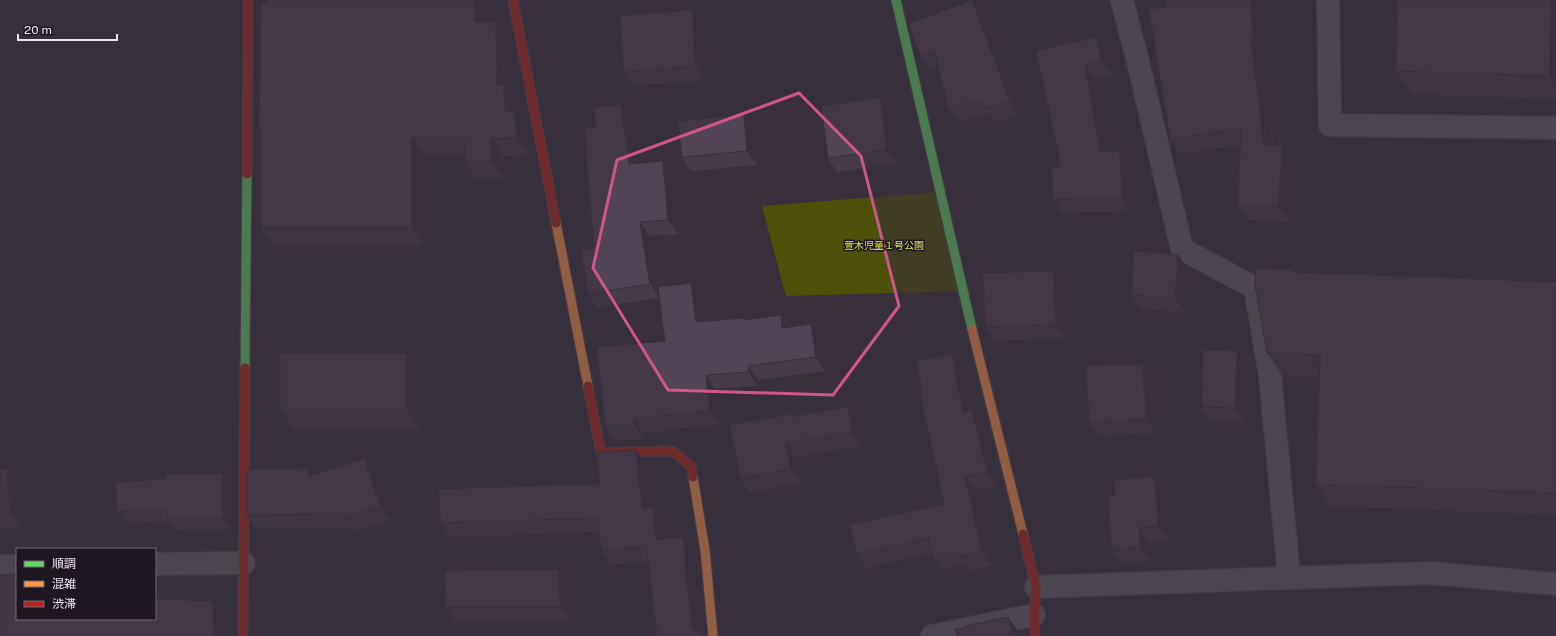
<svg xmlns="http://www.w3.org/2000/svg" width="1556" height="636" font-family="'Public Sans','Noto Sans JP',sans-serif">
  <style>
    .green { fill: #4e5109 }
    .lines { fill: none; stroke-linecap: round; stroke-linejoin: round }
    .street-casing { stroke: #554e58; stroke-width: 24 }
    .fast-casing { stroke: #554e58; stroke-width: 11 }
    .slow-casing { stroke: #554e58; stroke-width: 11 }
    .jam-casing { stroke: #554e58; stroke-width: 11 }
    .street { stroke: #656268; stroke-width: 22 }
    .fast { stroke: #63d668; stroke-width: 9 }
    .slow { stroke: #ff974d; stroke-width: 9 }
    .jam { stroke: #b3261e; stroke-width: 9 }
    .wall { fill: #473a4b }
    .shaded-wall { fill: #3a2f3d }
    .building { fill: #534357; stroke: #3a2f3d }
    .marked { fill: none; stroke: #d05589; stroke-width: 3; stroke-linejoin: round }
    .labels { text-anchor: middle; stroke-width: 3; stroke-linejoin: round; paint-order: stroke }
    .park-label { font-size: 10px; fill: #dae45c; stroke: #1e1621 }
  </style>
  <rect width="100%" height="100%" fill="#39303c"/>
  <!-- green -->
  <path class="green" d="M940,192L963,291L786,296L762,206Z"/>
  <g class="lines">
    <defs>
      <g id="street">
        <path d="M1122,0L1139,66L1182,249L1255,288L1270,375L1289,577"/>
        <path d="M1328,0L1330,125L1556,128"/>
        <path d="M155,564L244,563"/>
        <path d="M0,566H17"/>
        <path d="M1036,587L1430,573L1556,584"/>
        <path d="M932,636L1034,615"/>
      </g>
      <g id="fast">
        <path d="M896,0L972,329"/>
        <path d="M245,368L247,174"/>
      </g>
      <g id="slow">
        <path d="M556,223L588,386"/>
        <path d="M972,329L1023,534"/>
        <path d="M693,477L705,550L713,636"/>
      </g>
      <g id="jam">
        <path d="M513,0L556,223"/>
        <path d="M247,174L248,0"/>
        <path d="M588,386L601,453L672,451L691,466L693,477"/>
        <path d="M1023,534L1036,587L1034,615L1035,636"/>
        <path d="M243,636L245,368"/>
      </g>
    </defs>
    <!-- street casing -->
    <use href="#street" class="street-casing"/>
    <!-- fast casing -->
    <use href="#fast" class="fast-casing"/>
    <!-- slow casing -->
    <use href="#slow" class="slow-casing"/>
    <!-- jam casing -->
    <use href="#jam" class="jam-casing"/>
    <!-- street -->
    <use href="#street" class="street"/>
    <!-- fast -->
    <use href="#fast" class="fast"/>
    <!-- slow -->
    <use href="#slow" class="slow"/>
    <!-- jam -->
    <use href="#jam" class="jam"/>
  </g>
  <!-- wall -->
  <g class="wall">
    <path d="M1167,0H1259L1264,51H1262L1273,145L1292,160L1290,222L1248,220L1238,205L1240,145L1180,154L1170,139Z"/>
    <path d="M1556,0V99L1412,94L1396,71Z"/>
    <path d="M692,10L701,24L706,80L634,86L624,72Z"/>
    <path d="M982,14L1019,115L994,122L989,114L958,122L948,108L938,66L930,69L920,55Z"/>
    <path d="M486,22L508,40L509,92L516,102V117L526,131L530,155L503,156V178L477,179L465,161L464,155H424V245H273L261,227V132L259,129Z"/>
    <path d="M1096,37L1106,51L1112,75L1095,79L1107,152L1130,165L1132,211L1063,213L1053,199L1061,166L1036,51Z"/>
    <path d="M890,112L897,164L837,172L828,158Z"/>
    <path d="M744,115L753,129L757,165L692,171L682,157Z"/>
    <path d="M631,118L637,164L663,161L673,175L678,234L650,236L658,287L691,283L701,297L704,322L744,318L745,320L781,315L789,327L821,338L825,371L758,380V386L715,389L719,424L643,433L644,439L615,440L605,426L665,341L659,298L598,308L588,294L594,248L596,127Z"/>
    <path d="M1188,269L1185,312L1141,309L1131,295Z"/>
    <path d="M1054,271L1063,285L1065,338L995,341L985,327Z"/>
    <path d="M1293,272L1556,282V515L1331,506L1316,484L1320,377L1283,376L1267,353Z"/>
    <path d="M1237,351L1247,365L1245,422L1211,421L1201,407Z"/>
    <path d="M407,353L420,372V429H294L280,410Z"/>
    <path d="M961,368L970,411L982,424L997,486L975,490L992,565L968,571L963,565L942,570L933,556L932,553L867,568L857,554L944,504L921,390Z"/>
    <path d="M1153,378L1156,433L1099,436L1089,422Z"/>
    <path d="M848,407L857,421L862,446L796,457L801,483L750,492L740,478L792,417Z"/>
    <path d="M636,450L646,464L650,508L662,521L664,539L683,537L692,551L700,634L657,636L648,561L611,565L601,551L599,532L450,537L440,523L600,484Z"/>
    <path d="M309,468L314,475L375,473L390,520L355,532L353,528L256,529L247,515Z"/>
    <path d="M0,469L17,483L20,528L0,529Z"/>
    <path d="M223,473L232,485L231,529L175,530L169,521L126,523L117,511L166,479Z"/>
    <path d="M1164,491L1168,540L1148,542L1150,561L1122,564L1112,550Z"/>
    <path d="M559,569L569,583L570,621H456L446,607Z"/>
  </g>
  <!-- shaded-wall -->
  <g class="shaded-wall">
    <path d="M473,0H484L486,23L475,22Z"/>
    <path d="M972,0L982,14L1019,115L1010,101Z"/>
    <path d="M1250,0H1259L1264,51L1253,36Z"/>
    <path d="M1552,0H1556V85L1550,76Z"/>
    <path d="M692,10L701,24L706,80L696,66Z"/>
    <path d="M496,22L508,40L509,92L516,102V117L526,131L530,155L518,138L505,110L497,85Z"/>
    <path d="M1251,36L1262,51L1274,160L1264,145Z"/>
    <path d="M1096,37L1106,51L1112,75L1102,61Z"/>
    <path d="M1085,65L1095,79L1110,166L1100,152Z"/>
    <path d="M880,98L890,112L897,164L887,150Z"/>
    <path d="M621,104L631,118L639,178L629,164Z"/>
    <path d="M744,115L753,129L757,165L747,151Z"/>
    <path d="M412,138L424,155V245L412,228Z"/>
    <path d="M491,139L503,156V178L491,160Z"/>
    <path d="M1282,145L1292,160L1290,222L1279,207Z"/>
    <path d="M1120,151L1130,165L1132,211L1122,197Z"/>
    <path d="M663,161L673,175L678,234L668,220Z"/>
    <path d="M640,222L650,236L660,298L650,284Z"/>
    <path d="M1178,255L1188,269L1185,312L1175,298Z"/>
    <path d="M1054,271L1063,285L1065,338L1056,324Z"/>
    <path d="M691,283L701,297L706,336L696,322Z"/>
    <path d="M781,315L790,329L782,328Z"/>
    <path d="M811,324L821,338L825,371L816,357Z"/>
    <path d="M1237,351L1247,365L1245,422L1235,408Z"/>
    <path d="M407,353L420,372V429L407,410Z"/>
    <path d="M952,354L961,368L973,426L963,412Z"/>
    <path d="M1143,364L1153,378L1156,433L1146,419Z"/>
    <path d="M748,366L758,380V386L749,372Z"/>
    <path d="M706,375L715,389L719,424L710,410Z"/>
    <path d="M848,407L857,421L862,446L852,432Z"/>
    <path d="M972,410L982,424L997,486L987,472Z"/>
    <path d="M634,419L643,433L644,439L634,425Z"/>
    <path d="M786,443L796,457L801,483L791,469Z"/>
    <path d="M636,450L646,464L652,522L642,508Z"/>
    <path d="M365,459L375,473L390,520L380,506Z"/>
    <path d="M309,468L319,482L309,476Z"/>
    <path d="M7,469L17,483L20,528L10,514Z"/>
    <path d="M223,473L232,485L231,529L223,518Z"/>
    <path d="M965,476L975,490L992,565L982,551Z"/>
    <path d="M1154,477L1164,491L1168,540L1159,526Z"/>
    <path d="M653,507L662,521L666,554L656,540Z"/>
    <path d="M1139,528L1148,542L1150,561L1140,547Z"/>
    <path d="M683,537L692,551L700,636L693,630L691,623Z"/>
    <path d="M559,569L569,583L570,621L560,607Z"/>
    <path d="M213,601L223,615V636H214Z"/>
    <path d="M1008,617L1018,631L1020,636H1014Z"/>
  </g>
  <!-- building -->
  <g class="building">
    <path d="M266,0H473L474,9H476L475,22H496L497,85H504L505,110L514,113L518,138L491,139V160L465,161L464,138H412V228L261,227V129H259L261,3H266Z"/>
    <path d="M972,0L1010,101L985,108L980,100L948,108L934,50L920,55L908,24Z"/>
    <path d="M1167,0H1250L1253,36H1251L1264,145H1282L1279,207L1238,205L1241,128L1170,139L1149,9L1166,7Z"/>
    <path d="M1398,0H1552L1550,76L1396,71Z"/>
    <path d="M692,10L696,66L624,72L620,16Z"/>
    <path d="M1096,37L1102,61L1085,65L1100,152L1120,151L1122,197L1053,199L1051,169L1061,166L1036,51Z"/>
    <path d="M880,98L887,150L828,158L821,106Z"/>
    <path d="M621,104L629,164L663,161L668,220L640,222L650,284L588,294L581,250L594,248L584,129L596,127L594,108Z"/>
    <path d="M744,115L747,151L682,157L678,121Z"/>
    <path d="M1134,251L1178,255L1175,298L1131,295Z"/>
    <path d="M1256,269L1292,270V272L1556,282V493L1316,484L1320,355L1267,353L1255,286Z"/>
    <path d="M1054,271L1056,324L985,327L983,273Z"/>
    <path d="M691,283L696,322L744,318V320L781,315L782,328L811,324L816,357L748,366L749,372L706,375L710,410L634,419V425L605,426L597,347L665,341L658,287Z"/>
    <path d="M1203,350L1237,351L1235,408L1201,407Z"/>
    <rect x="280" y="353" width="127" height="57"/>
    <path d="M952,354L963,412L972,410L987,472L965,476L982,551L958,557L953,551L933,556L928,538L857,554L850,525L944,504L919,390H921L917,361Z"/>
    <path d="M1143,364L1146,419L1089,422L1086,366Z"/>
    <path d="M848,407L852,432L786,443L791,469L740,478L730,425L790,414L791,417Z"/>
    <path d="M636,450L642,508L653,507L656,540L683,537L691,623L693,630L698,633L704,634V636H657L646,546L601,551L598,518L440,523L439,489L600,484L597,452Z"/>
    <path d="M365,459L380,506L346,518L344,514L247,515V470H253V469L309,468V476Z"/>
    <path d="M0,469H7L10,514H0Z"/>
    <path d="M223,473V518H167V509L117,511L116,482L166,479V474Z"/>
    <path d="M1154,477L1159,526L1139,528L1140,547L1112,550L1108,497L1115,496L1113,480Z"/>
    <path d="M559,569L560,607H446L445,571Z"/>
    <path d="M17,574V619H155V599L213,601L214,636H0V575Z"/>
    <path d="M1008,617L1014,636H957L955,630L970,625Z"/>
  </g>
  <!-- marked area -->
  <path d="M0 0H1556V636H0ZM799,93L861,156L899,306L833,395L668,390L593,268L617,160Z" fill="#39303c" fill-opacity=".55" fill-rule="evenodd"/>
  <path class="marked" d="M799,93L861,156L899,306L833,395L668,390L593,268L617,160Z"/>
  <g class="labels">
    <!-- park labels -->
    <g class="park-label">
      <text x="884" y="249">萱木児童１号公園</text>
    </g>
  </g>
  <!-- legend -->
  <rect x="16" y="548" width="140" height="72" fill="#1e1621" stroke="#726875"/>
  <rect x="24" y="561" width="20" height="6" fill="#63d668" stroke="#726875"/>
  <text x="52" y="568" font-size="12" fill="#efe4f3">順調</text>
  <rect x="24" y="581" width="20" height="6" fill="#ff974d" stroke="#726875"/>
  <text x="52" y="588" font-size="12" fill="#efe4f3">混雑</text>
  <rect x="24" y="601" width="20" height="6" fill="#b3261e" stroke="#726875"/>
  <text x="52" y="608" font-size="12" fill="#efe4f3">渋滞</text>
  <!-- scale -->
  <path d="M18 34v6h99v-6" fill="none" stroke="#efe4f3" stroke-width="2"/>
  <text x="24" y="34" font-size="12" fill="#efe4f3" stroke="#1e1621" stroke-width="3" paint-order="stroke">20 m</text>
</svg>
